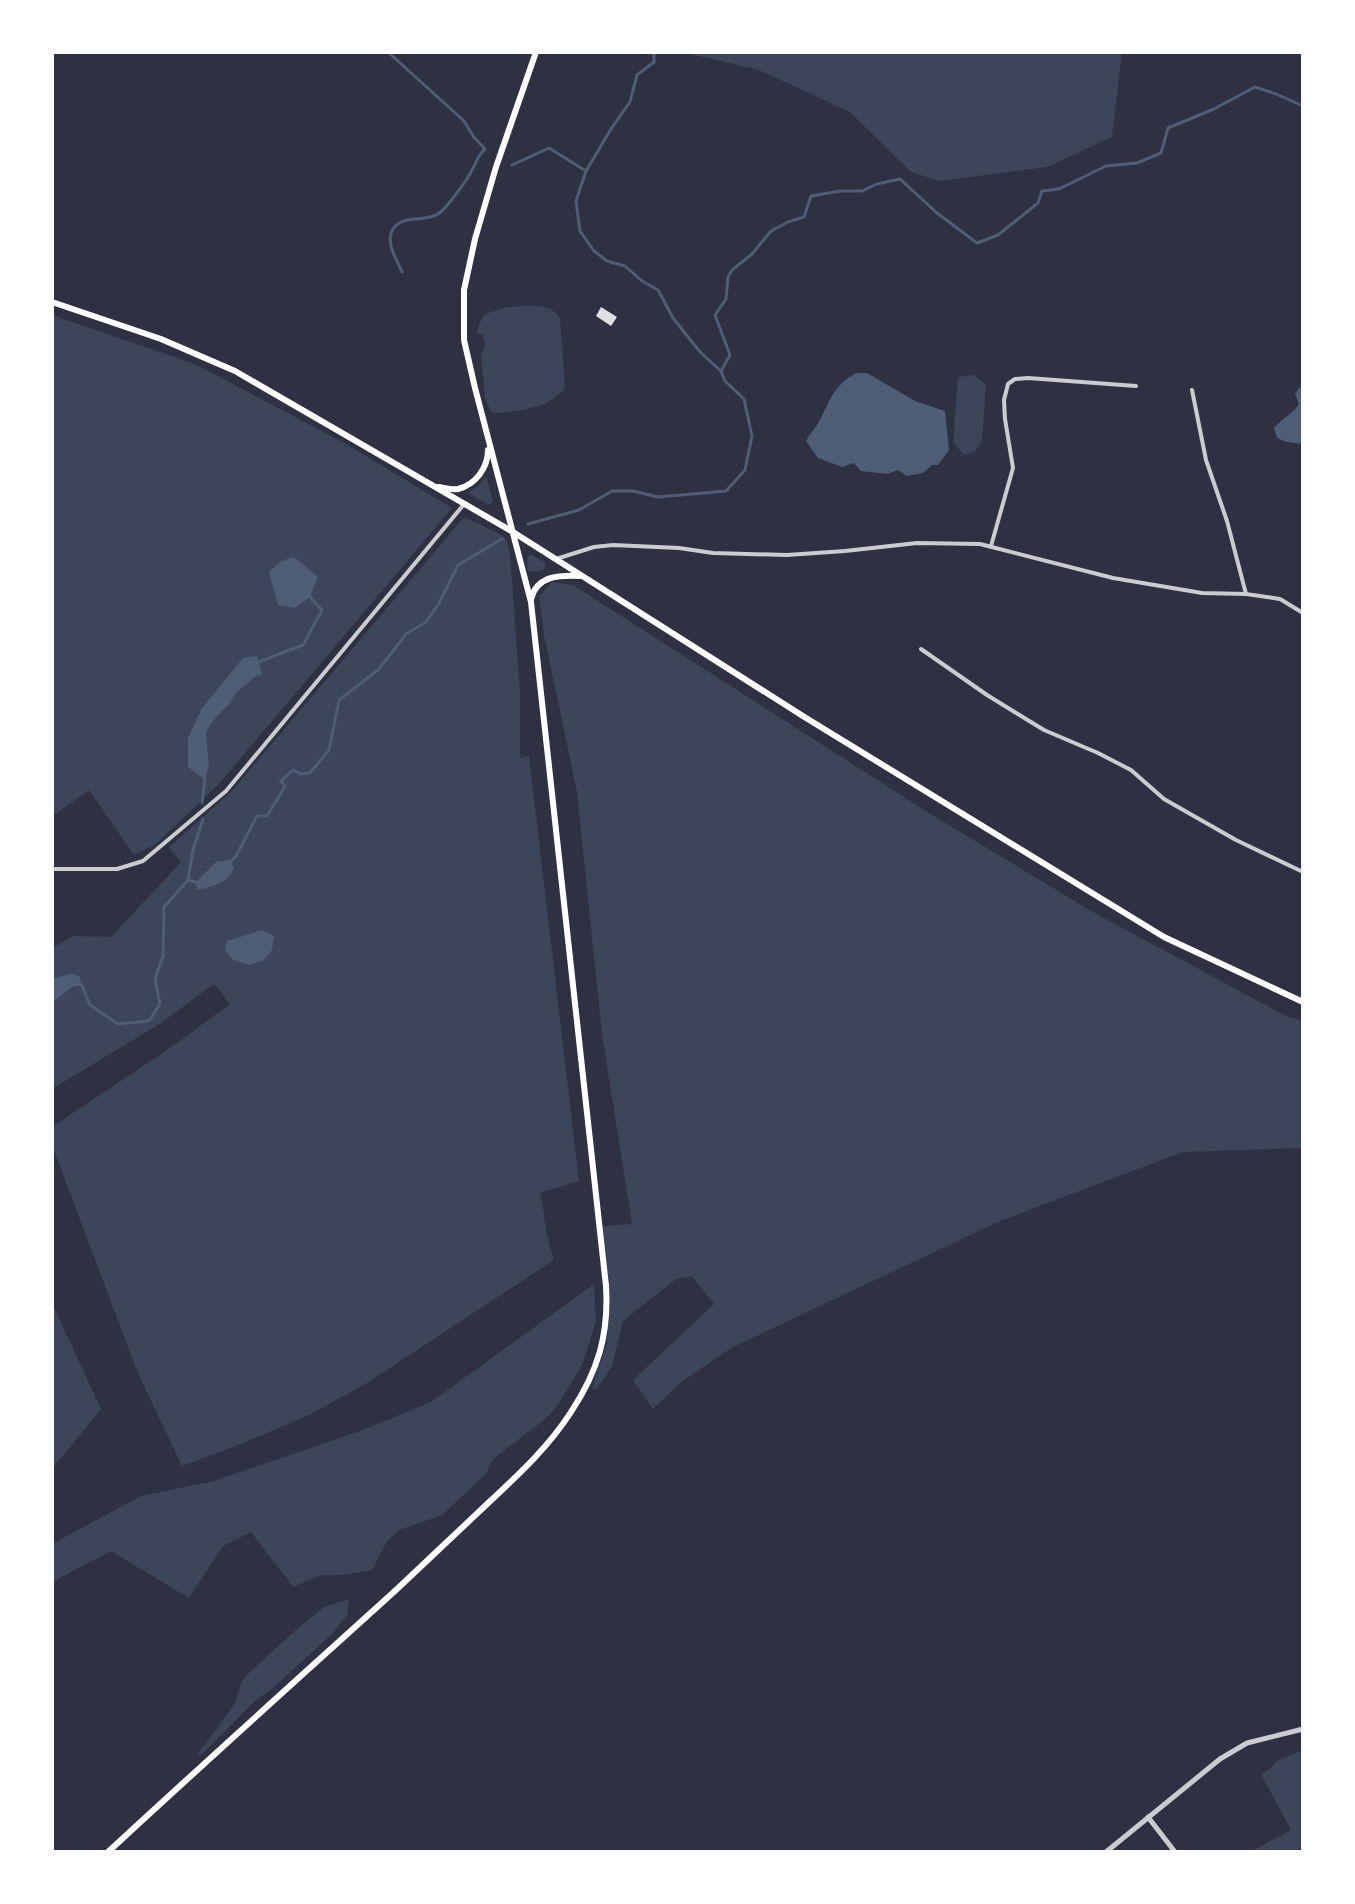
<svg xmlns="http://www.w3.org/2000/svg" width="1355" height="1904" font-family="'Nunito Sans',sans-serif">
  <style>
    .green { fill: #3c4559; fill-rule: evenodd }
    .water { fill: #4f5d75 }
    .lines { fill: none; stroke-linecap: round; stroke-linejoin: round }
    .stream { stroke: #4f5d75; stroke-width: 3 }
    .building { fill: #e0e0e3 }
    .minor { stroke: #caccd0; stroke-width: 4 }
    .tertiary { stroke: #caccd0; stroke-width: 5 }
    .secondary { stroke: #fff; stroke-width: 6 }
    .primary { stroke: #fff; stroke-width: 6 }
  </style>
  <rect width="100%" height="100%" fill="#2d3142"/>
  <!-- green -->
  <g class="green">
    <path d="M682,52H1122L1112,137L1047,167L940,181L911,172L850,112L759,70Z"/>
    <path d="M507,307C525,307 550,300 560,319L565,387C552,408 519,411 496,413L491,412L485,398L481,354L485,346L483,335L477,333L479,324L485,314Z"/>
    <path d="M52,315L195,364L348,445L452,508L218,785L156,844L134,855L89,790L56,814L52,811ZM256,656V676L236,693L230,703L216,717L206,732L209,765L205,780L202,708Z"/>
    <path d="M973,375L986,384L982,442L974,452L964,455L953,442L958,377Z"/>
    <path d="M486,476L493,501L491,504L488,505L468,493L478,486Z"/>
    <path d="M464,517L496,532L506,539L510,554L520,692V758L529,756L579,1181L540,1193C545,1215 546,1239 554,1260L367,1383L311,1414L241,1444L182,1466L137,1371L52,1145V1127L170,1048L230,1004L214,984L161,1023L52,1089V1003L72,987H81L72,973L52,979V948L74,936L111,937L181,862L169,847L231,792Z"/>
    <path d="M530,554L546,563L544,569L538,572L528,571L527,557Z"/>
    <path d="M552,582L573,585L929,813L1091,911L1286,1016L1303,1021V1148L1183,1152L1000,1221L731,1348L680,1383L653,1409L633,1380L714,1304L692,1276L676,1279L623,1321L612,1367L596,1390L592,1388L607,1343L609,1307L603,1226L632,1224L602,1034L577,792L544,635L539,597Z"/>
    <path d="M594,1284L596,1321L583,1363L556,1408L543,1421L493,1459L486,1474L442,1515L399,1530L387,1541L372,1570L342,1575H321L293,1587L251,1532L223,1546L189,1598L111,1551L52,1582V1544L141,1496L214,1481L360,1431L431,1402Z"/>
    <path d="M52,1303L101,1409L52,1469Z"/>
    <path d="M349,1599L347,1615L333,1633L272,1689L257,1699L202,1754L197,1755L235,1703L242,1681L249,1673L291,1634L324,1607Z"/>
    <path d="M1303,1750V1846L1296,1852H1250L1291,1830L1261,1774L1272,1767L1277,1761Z"/>
  </g>
  <!-- water -->
  <g class="water">
    <path d="M856,373H867L915,401L945,411L949,450L938,465H932L923,473L907,476L898,470L887,474L861,471L854,463L842,467L818,458L806,441C809,435 813,431 817,425C830,403 831,387 856,373Z"/>
    <path d="M1303,375V444L1286,442L1277,438L1274,428C1282,418 1293,414 1299,404L1295,394L1301,386Z"/>
    <path d="M294,557L318,577L310,597L295,608L278,605L269,572L281,561Z"/>
    <path d="M257,656L262,674L256,676L236,693L230,703L216,717L206,732L209,765L205,780L188,767V738L202,708L243,658Z"/>
    <path d="M231,860L234,869C225,884 214,886 197,890L196,882L216,862Z"/>
    <path d="M262,930L274,936L272,950L263,961L249,965L233,960L225,950L227,941Z"/>
    <path d="M72,973L80,977L82,986L72,987L52,1003V979Z"/>
  </g>
  <g class="lines">
    <!-- stream -->
    <g class="stream">
      <path d="M388,52L464,121L473,136L485,149C477,156 477,162 472,170C468,179 446,209 438,214C424,223 401,213 392,231C386,244 397,260 402,272"/>
      <path d="M512,165L549,148L586,171"/>
      <path d="M721,371L730,355L715,315L726,299L728,277L732,270L752,254L771,231L788,222L804,217L811,196L840,191H862L877,184L900,179L937,213L977,243L998,235L1038,203L1042,191L1059,189L1106,166L1137,163L1161,153L1168,128L1214,109L1255,87L1276,94L1303,106"/>
      <path d="M528,524L579,510L612,491H633L658,497L726,491L745,470L752,436L744,399L725,381L721,371L700,352L673,318L658,290L642,281L625,266L607,261L594,251L580,231L576,201L586,171L611,129L630,102L637,75L654,62V52"/>
      <path d="M256,663L303,645L322,610L310,597"/>
      <path d="M202,803L205,778"/>
      <path d="M231,861L236,856L257,816H267L285,786L281,781L293,770L301,774L310,773L329,750L339,700L378,670L407,633L425,623L438,605L458,565L502,539"/>
      <path d="M188,880L193,850L203,819"/>
      <path d="M82,986L90,1005L118,1024L149,1021L160,1004L155,979L163,956L164,907L188,880L199,883"/>
    </g>
  </g>
  <!-- building -->
  <path class="building" d="M601,307L617,317L611,326L596,316Z"/>
  <g class="lines">
    <!-- minor -->
    <g class="minor">
      <path d="M1192,390L1206,460L1227,521L1246,594"/>
      <path d="M991,546L1013,468L1005,419L1004,400L1008,384L1015,379L1028,378L1136,386"/>
      <path d="M556,559L594,547L613,545L679,548L713,553L787,555L845,551L917,543L980,544L1113,578L1202,593L1246,594L1280,599L1303,613"/>
      <path d="M921,649L987,695L1044,730L1098,753L1131,770L1164,799L1236,840L1303,872"/>
      <path d="M52,869H117L143,861L226,791L465,503"/>
    </g>
    <!-- tertiary -->
    <g class="tertiary">
      <path d="M1148,1817L1175,1852"/>
      <path d="M1106,1852L1220,1759L1247,1743L1303,1729"/>
    </g>
    <!-- secondary -->
    <g class="secondary">
      <path d="M438,487C445,488 452,490 458,489C475,485 488,468 488,450"/>
      <path d="M531,599C537,575 560,575 581,576"/>
      <path d="M108,1852C203,1764 300,1677 396,1590C426,1562 455,1534 485,1506C516,1477 548,1448 571,1412C598,1371 609,1335 606,1286L531,602L475,388L464,340V290L475,239L496,167L536,52"/>
    </g>
    <!-- primary -->
    <path class="primary" d="M52,302L161,339L235,371L513,532L806,718L1164,937L1303,1002"/>
  </g>
  <!-- border -->
  <rect width="1355" height="1904" fill="none" stroke="#ffffff" stroke-width="108"/>
</svg>
